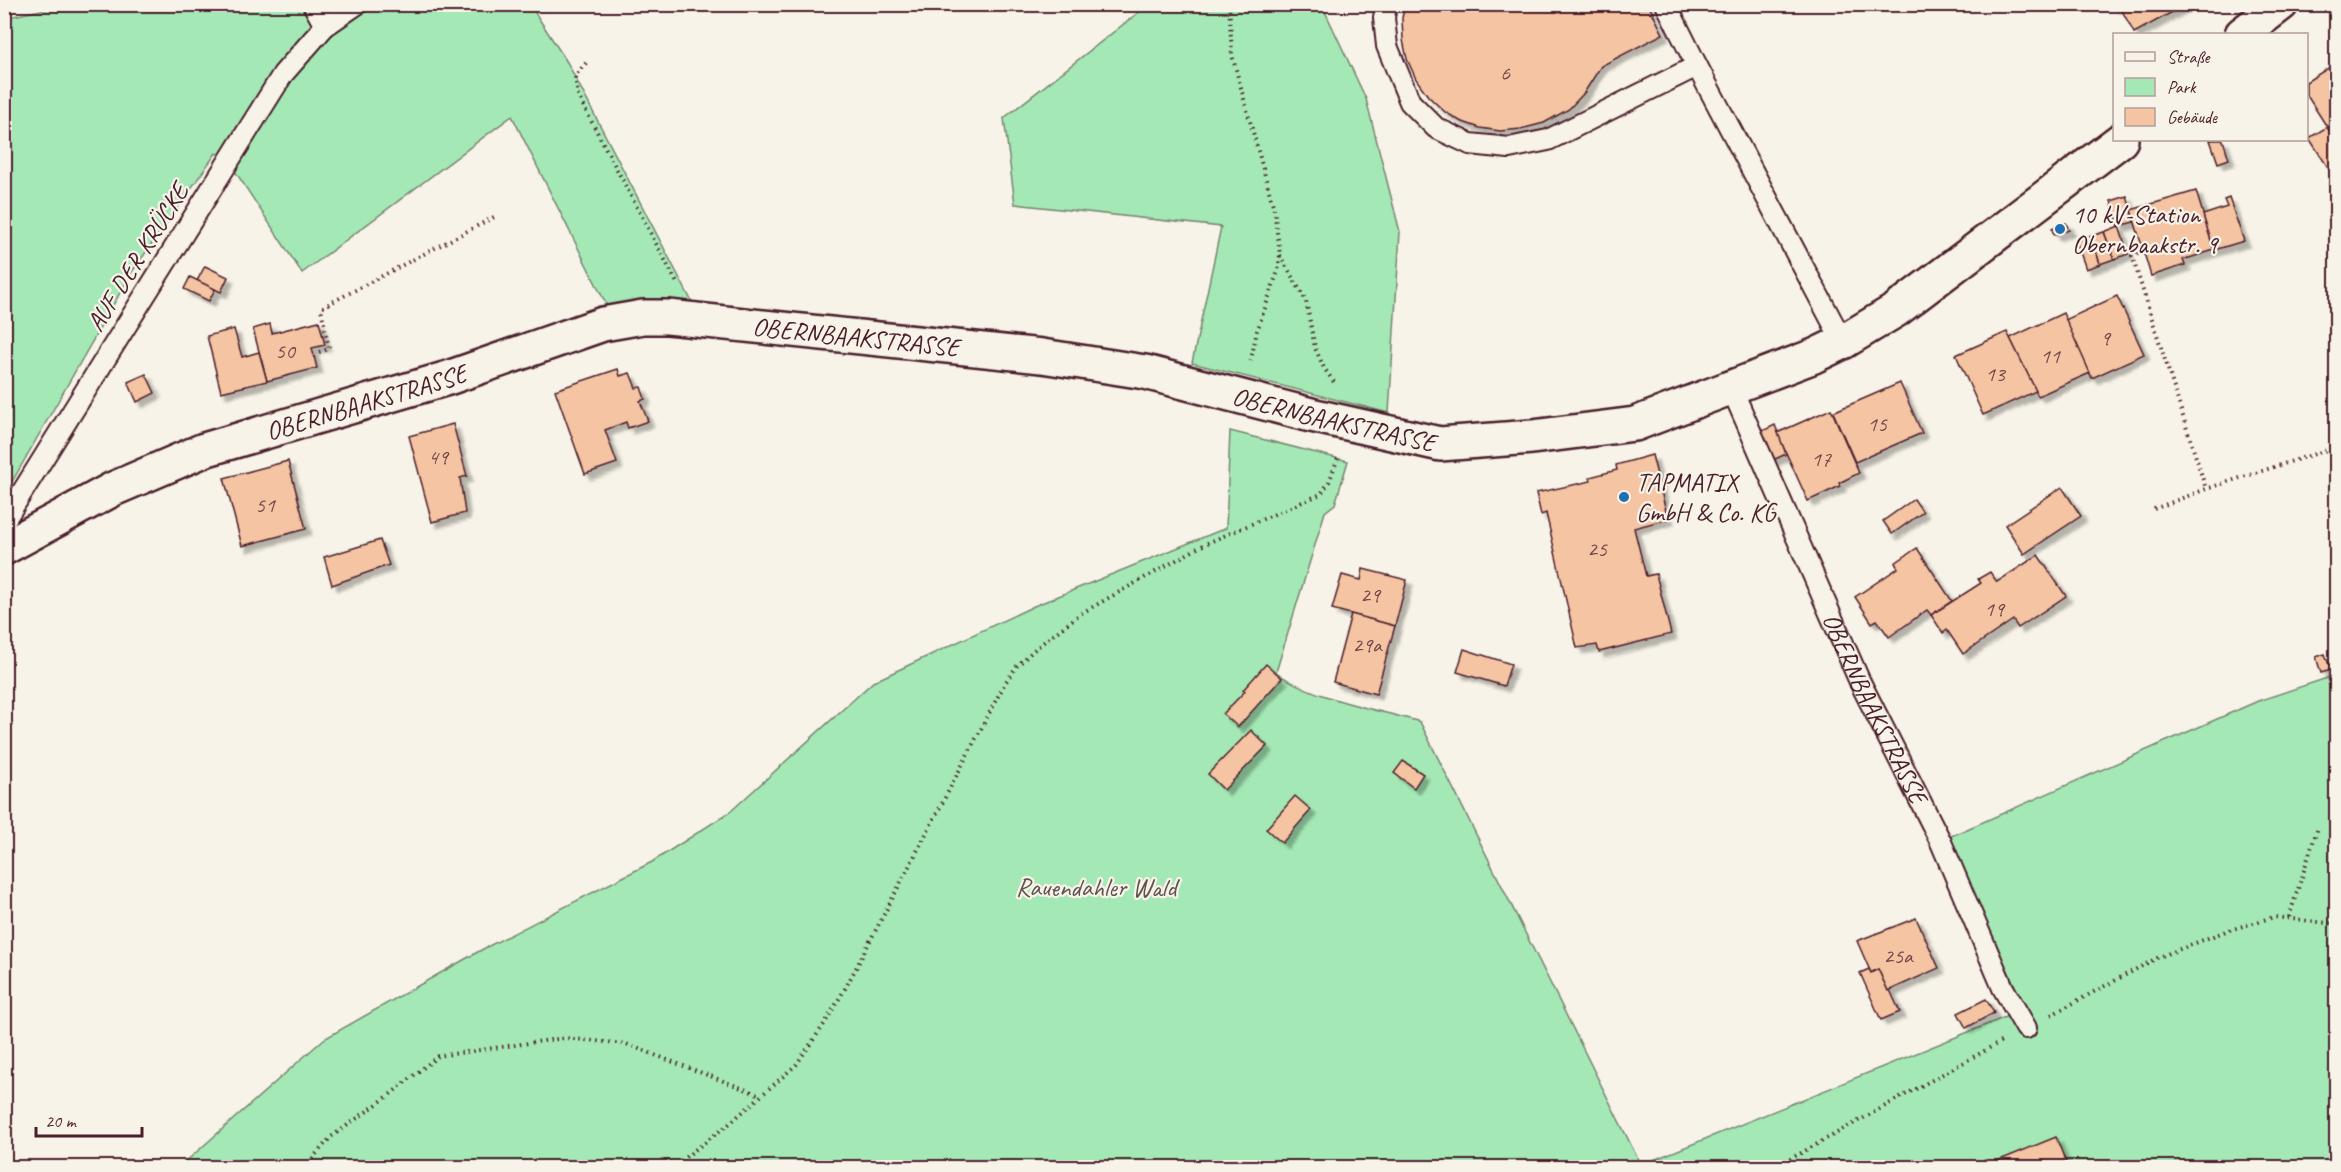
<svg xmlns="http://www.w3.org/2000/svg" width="2341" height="1172" font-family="Caveat,sans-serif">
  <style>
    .green { fill: #a4e9b5; stroke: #778470; stroke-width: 1.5 }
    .building { fill: #f4c4a3; stroke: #4a1f2b; stroke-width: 1.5; filter: url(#shadow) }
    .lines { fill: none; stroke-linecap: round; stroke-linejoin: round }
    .service-casing { stroke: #4a1f2b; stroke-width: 24 }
    .minor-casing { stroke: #4a1f2b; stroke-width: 38 }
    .path { stroke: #4a1f2b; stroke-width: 4; stroke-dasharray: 1.5 4.5; stroke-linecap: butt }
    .service { stroke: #f7f3e8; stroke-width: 20 }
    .minor { stroke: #f7f3e8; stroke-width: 33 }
    .poi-dot { fill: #1f6fb2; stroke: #f7f3e8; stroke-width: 2 }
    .labels { text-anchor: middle; stroke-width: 4.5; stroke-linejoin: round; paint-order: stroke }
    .number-label { font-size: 22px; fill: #744849 }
    .poi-label { font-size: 26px; fill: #4a1f2b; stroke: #f7f3e8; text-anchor: start }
    .street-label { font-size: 26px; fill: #4a1f2b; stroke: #f7f3e8 }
    .park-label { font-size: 26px; fill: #60524e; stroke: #f7f3e8 }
  </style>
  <defs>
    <filter id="shadow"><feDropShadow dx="5.5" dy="5.5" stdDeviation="1.5" flood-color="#0004"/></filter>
  </defs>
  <rect width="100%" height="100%" fill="#f7f3e8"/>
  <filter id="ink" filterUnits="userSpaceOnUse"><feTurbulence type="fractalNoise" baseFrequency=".0167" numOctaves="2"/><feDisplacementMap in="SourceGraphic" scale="12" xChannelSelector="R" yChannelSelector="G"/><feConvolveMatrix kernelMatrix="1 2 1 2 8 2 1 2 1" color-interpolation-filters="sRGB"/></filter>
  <g filter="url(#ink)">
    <!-- green -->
    <g class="green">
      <path d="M68,4L530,5L567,62L692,302L607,306L512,116L302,273L233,168L216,153L132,272L5,494L4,18Z"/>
      <path d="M1148,5H1322L1366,99L1400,232L1389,413L1192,363L1221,227L1015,204L1004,118Z"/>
      <path d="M1230,431L1348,461L1335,504L1325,512L1276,672C1310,698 1379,710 1420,722L1641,1165L2025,1009L1949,837L2258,701L2336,675V1167L175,1168L191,1157L324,1039L483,949L652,862L730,812L873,682L1034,606L1226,528Z"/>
    </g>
    <!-- building -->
    <g class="building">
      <path d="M1405,4H1648L1663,34L1601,66L1584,93L1569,109L1544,123L1521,129L1500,131L1480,128L1460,121L1445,112L1428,96L1416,79L1407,59L1403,40L1402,18Z"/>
      <path d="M2113,4H2187L2134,33L2119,5L2114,7Z"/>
      <path d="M2336,63V120L2327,127L2306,94V82Z"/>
      <path d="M2336,120V142L2327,127Z"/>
      <path d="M2327,127L2336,142V164L2329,169L2309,138Z"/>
      <path d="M2210,140H2223L2229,159L2218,163Z"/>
      <path d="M2196,191L2214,250L2183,260L2185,265L2151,276L2131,210Z"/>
      <path d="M2127,196L2134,222L2119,226L2111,201Z"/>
      <path d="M2229,198L2244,241L2214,250L2203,215L2227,207L2224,200Z"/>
      <path d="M2066,223L2069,230L2054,235L2052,229Z"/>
      <path d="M2119,226L2128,254L2114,259L2104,232Z"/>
      <path d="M2104,232L2114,259L2100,264L2091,236Z"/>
      <path d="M2091,236L2100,264L2086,269L2076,241Z"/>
      <path d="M205,266L228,277L221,292L197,281Z"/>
      <path d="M190,277L215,289L209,301L184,289Z"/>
      <path d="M2117,296L2144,354L2092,378L2065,320Z"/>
      <path d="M2063,313L2090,373L2038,396L2010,338Z"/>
      <path d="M319,321L325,345L312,348L317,368L267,381L253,329L270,324L272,333Z"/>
      <path d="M234,329L242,357L259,352L267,381L221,392L207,336Z"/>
      <path d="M2007,332L2036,391L1983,415L1956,355Z"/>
      <path d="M618,369L620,376L630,373L636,388L641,387L645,399L640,401L648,421L628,428L626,422L605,430L617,463L585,474L555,390Z"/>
      <path d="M146,374L155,393L137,402L128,382Z"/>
      <path d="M1900,383L1922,433L1855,462L1833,412Z"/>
      <path d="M1831,409L1859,473L1839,483L1840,486L1808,501L1777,433Z"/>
      <path d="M453,424L467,476L460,478L465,513L432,522L409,436Z"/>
      <path d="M1775,425L1786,454L1771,461L1758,433Z"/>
      <path d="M1652,455L1668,519L1634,528L1646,576L1656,574L1671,634L1599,652L1597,645L1577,648L1546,513L1541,515L1536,493L1591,481L1590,477L1617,470L1616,465Z"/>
      <path d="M288,461L306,529L242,546L224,478Z"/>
      <path d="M2062,487L2081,516L2024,554L2005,525Z"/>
      <path d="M1914,499L1923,512L1892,534L1883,521Z"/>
      <path d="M380,540L389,565L332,585L324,557Z"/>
      <path d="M1917,548L1952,601L1931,615L1927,610L1889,637L1877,620L1872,623L1855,597L1898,568L1895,563Z"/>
      <path d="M2038,555L2066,596L2018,628L2013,620L1963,654L1947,630L1943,633L1931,615L1981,583L1978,579L1990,572L1997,582Z"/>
      <path d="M1363,569L1407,580L1395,626L1332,609L1342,575L1361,580Z"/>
      <path d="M1351,614L1395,626L1376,694L1333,682Z"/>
      <path d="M1464,649L1511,664L1504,686L1457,672Z"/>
      <path d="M2325,654L2331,670L2321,673L2316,657Z"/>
      <path d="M1266,664L1282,678L1238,727L1223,714L1245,691L1243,690Z"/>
      <path d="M1251,730L1267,746L1224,790L1208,774Z"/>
      <path d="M1403,761L1423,774L1414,788L1394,773Z"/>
      <path d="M1295,796L1311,810L1282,843L1266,829Z"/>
      <path d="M1916,918L1939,968L1888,991L1878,969L1871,973L1857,941Z"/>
      <path d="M1869,969L1871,973L1878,969L1888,991L1890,990L1900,1012L1881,1020L1860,973Z"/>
      <path d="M1986,999L1994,1013L1966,1028L1958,1013Z"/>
      <path d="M2056,1137L2068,1168H1986L1985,1166Z"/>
    </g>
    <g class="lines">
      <defs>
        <g id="service">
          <path d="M313,4L325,26L357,4"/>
          <path d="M1386,4L1384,18L1387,46L1410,102L1436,128L1470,144L1509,148L1548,140L1697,66"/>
          <path d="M1666,4L1697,66L1843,342"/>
          <path id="s1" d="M1731,387L1860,682L1940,840L2003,988L2026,1028"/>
          <path d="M4,523L6,518L283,74L325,26"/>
        </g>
        <g id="minor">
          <path d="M2242,34L2281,4"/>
          <path id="s2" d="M4,548L113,489L204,450L448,378L603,324L643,317H668L1042,356L1145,372L1311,415L1440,444L1532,437L1635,424L1814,356L1843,342L1896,310L2121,140"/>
        </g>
      </defs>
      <!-- service casing -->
      <use href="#service" class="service-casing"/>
      <!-- minor casing -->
      <use href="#minor" class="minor-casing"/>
      <!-- path -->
      <g class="path">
        <path d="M1229,4L1232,55L1274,209L1280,255L1278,271L1257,331L1250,364"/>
        <path d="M586,63L575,76L578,96L677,283"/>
        <path d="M2138,253L2132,256L2206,489"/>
        <path d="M1280,255L1306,301L1315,348L1324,368L1336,385"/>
        <path d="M319,352L329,349L321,308L496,216"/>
        <path d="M2154,509L2206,489L2336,447"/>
        <path d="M2289,917L2317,830"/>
        <path d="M2051,1015L2157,958L2226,931L2274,917L2336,924"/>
        <path d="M304,1168L331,1137L387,1097L438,1056L564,1038L626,1044L760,1095"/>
        <path d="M671,1168L729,1124L796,1065L825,1023L846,987L1005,683L1017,666L1036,648L1080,614L1205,544L1321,494L1329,482L1339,455"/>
        <path d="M1774,1168L2002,1041"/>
      </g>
      <!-- service -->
      <use href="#service" class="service"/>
      <!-- minor -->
      <use href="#minor" class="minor"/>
    </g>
  </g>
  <!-- markers -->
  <g class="poi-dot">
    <circle cx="2060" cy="229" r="6"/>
    <circle cx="1624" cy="497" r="6"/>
  </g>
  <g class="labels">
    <!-- number labels -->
    <g class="number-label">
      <text x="1505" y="80">6</text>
      <text x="2105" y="345">9</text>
      <text x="285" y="358">50</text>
      <text x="2050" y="363">11</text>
      <text x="1995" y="381">13</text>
      <text x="1877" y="431">15</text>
      <text x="438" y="464">49</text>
      <text x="1821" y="466">17</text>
      <text x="265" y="512">51</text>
      <text x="1597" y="556">25</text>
      <text x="1370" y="602">29</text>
      <text x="1994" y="616">19</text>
      <text x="1367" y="652">29a</text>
      <text x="1898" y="963">25a</text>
    </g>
    <!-- poi labels -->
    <g class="poi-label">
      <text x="2072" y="223">10 kV-Station<tspan x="2072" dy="30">Obernbaakstr. 9</tspan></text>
      <text x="1636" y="491">TAPMATIX<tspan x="1636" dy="30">GmbH &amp; Co. KG</tspan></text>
    </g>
    <!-- street labels -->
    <g class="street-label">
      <text transform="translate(137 257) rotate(-58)" y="9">AUF DER KRÜCKE</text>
      <text dy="9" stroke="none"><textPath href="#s2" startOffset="896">OBERNBAAKSTRASSE</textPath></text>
      <text dy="9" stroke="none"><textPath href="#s2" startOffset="392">OBERNBAAKSTRASSE</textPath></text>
      <text dy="9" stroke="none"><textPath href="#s2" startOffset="1382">OBERNBAAKSTRASSE</textPath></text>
      <text dy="9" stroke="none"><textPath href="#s1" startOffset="352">OBERNBAAKSTRASSE</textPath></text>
    </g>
    <!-- park labels -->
    <g class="park-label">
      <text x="1096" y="896">Rauendahler Wald</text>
    </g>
  </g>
  <!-- margin -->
  <rect width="2341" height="1172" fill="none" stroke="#f7f3e8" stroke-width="24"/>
  <rect x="12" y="12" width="2317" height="1148" fill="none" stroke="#4a1f2b" stroke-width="2" filter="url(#ink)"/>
  <!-- legend -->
  <rect x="2113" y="33" width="195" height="108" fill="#f7f3e8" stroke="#b29e9c" stroke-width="1.5"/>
  <rect x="2125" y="52" width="30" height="9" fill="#f7f3e8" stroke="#b29e9c" stroke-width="1.5"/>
  <text x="2167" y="63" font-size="18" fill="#4a1f2b">Straße</text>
  <rect x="2125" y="78" width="30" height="18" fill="#a4e9b5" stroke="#b29e9c" stroke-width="1.5"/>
  <text x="2167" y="93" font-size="18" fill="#4a1f2b">Park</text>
  <rect x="2125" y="108" width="30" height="18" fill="#f4c4a3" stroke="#b29e9c" stroke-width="1.5"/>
  <text x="2167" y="123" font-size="18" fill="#4a1f2b">Gebäude</text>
  <!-- scale -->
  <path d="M36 1127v9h106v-9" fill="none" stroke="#4a1f2b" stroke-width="3"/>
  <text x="45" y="1127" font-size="18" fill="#4a1f2b" stroke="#f7f3e8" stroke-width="4.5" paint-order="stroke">20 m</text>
</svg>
